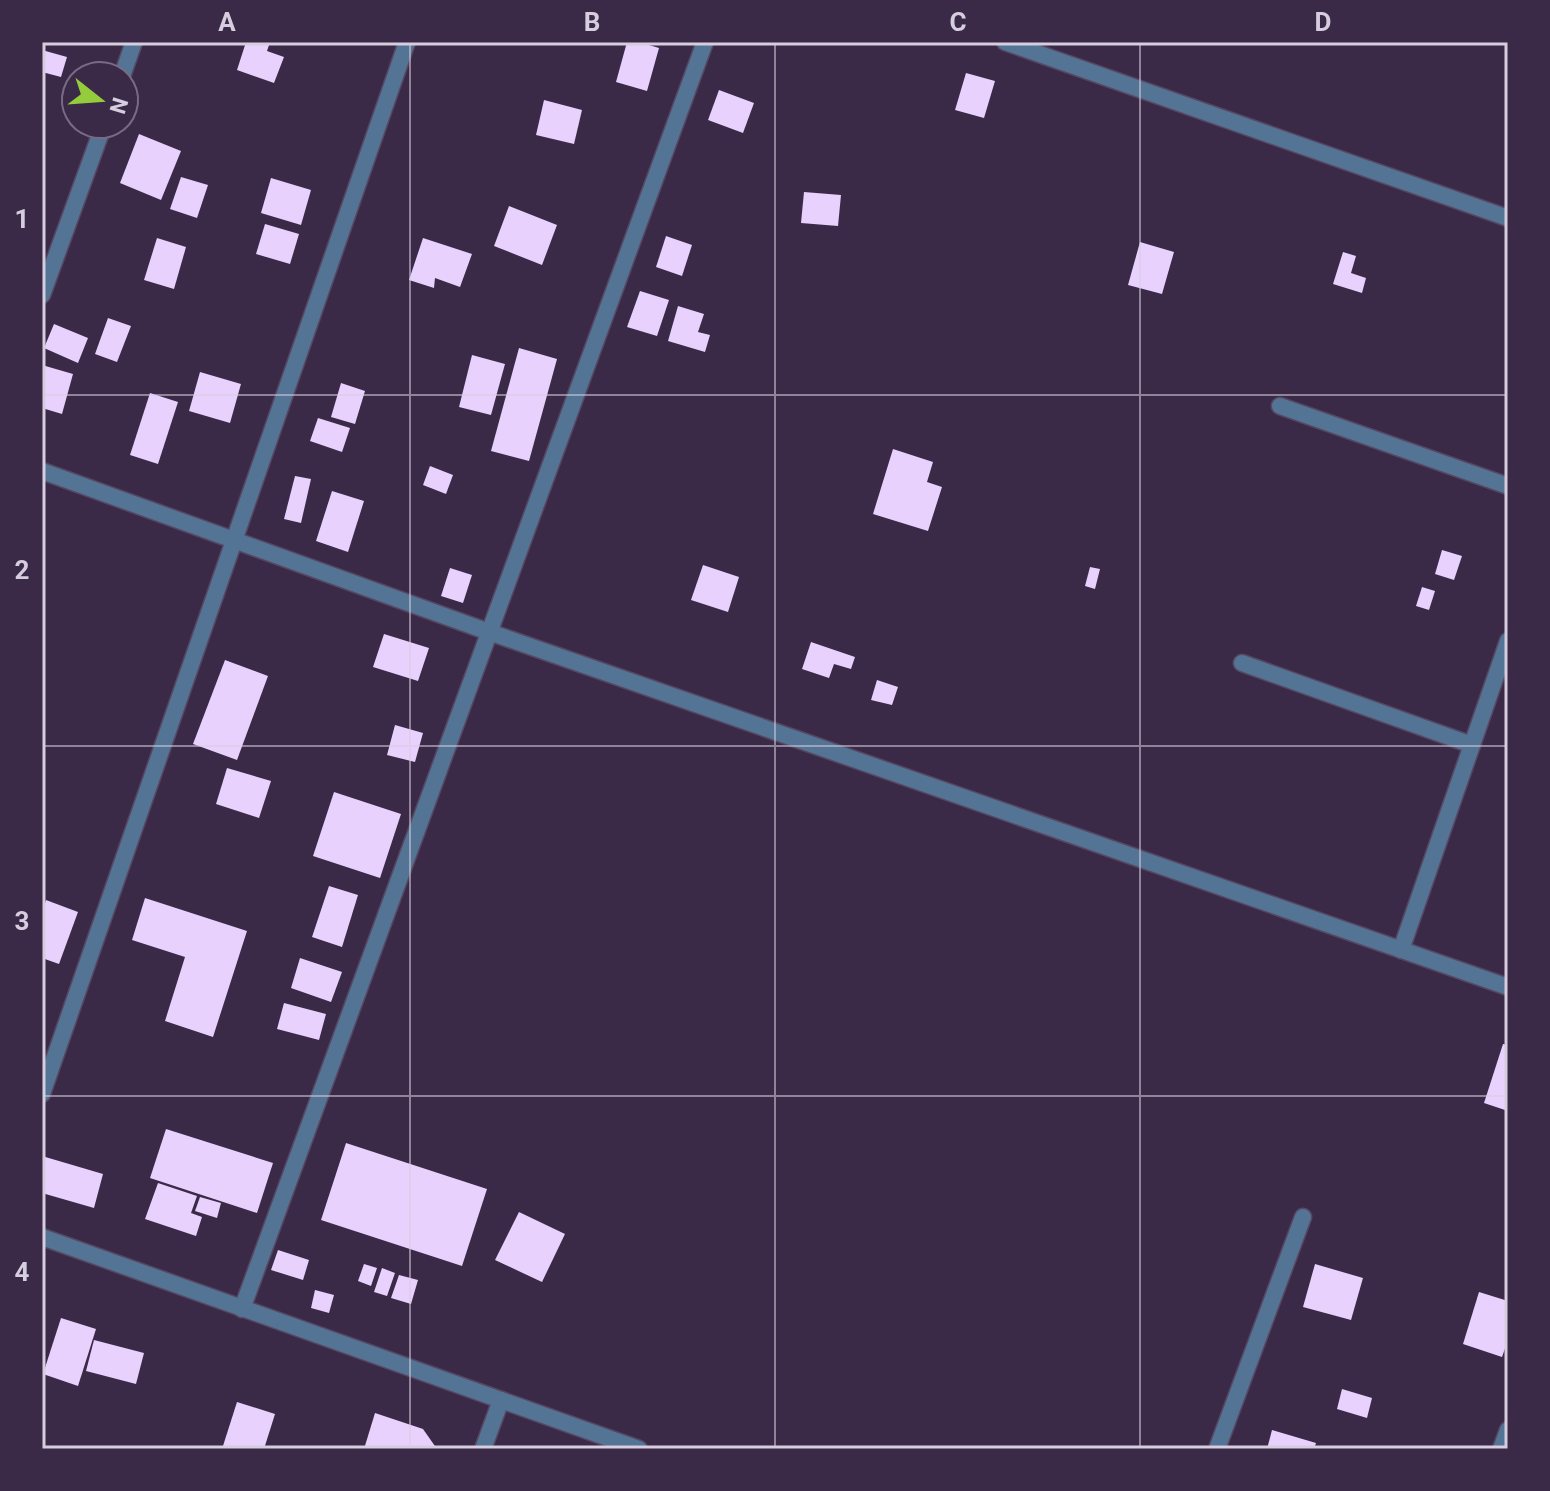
<svg xmlns="http://www.w3.org/2000/svg" width="1550" height="1491" font-family="Roboto,sans-serif">
  <style>
    .building { fill: #e8d1fd }
    .lines { fill: none; stroke-linecap: round; stroke-linejoin: round }
    .street-casing { stroke: #564762; stroke-width: 19 }
    .street { stroke: #537494; stroke-width: 16 }
    .grid { fill: none; stroke: #d6cddf; stroke-width: 2; stroke-opacity: 0.55 }
    .neatline { fill: none; stroke: #d6cddf; stroke-width: 3 }
    .grid-label { font-size: 26px; text-anchor: middle; font-weight: bold; fill: #d6cddf }
  </style>
  <rect width="100%" height="100%" fill="#3a2a47"/>
  <!-- building -->
  <g class="building">
    <path d="M246,42H270L267,51L284,57L274,83L237,70Z"/>
    <path d="M627,42H639L659,48L647,91L616,82Z"/>
    <path d="M42,50L67,57L61,77L42,72Z"/>
    <path d="M966,73L995,81L984,118L955,110Z"/>
    <path d="M719,90L754,103L743,133L708,120Z"/>
    <path d="M544,100L582,110L574,144L536,135Z"/>
    <path d="M139,134L181,151L161,200L120,183Z"/>
    <path d="M181,177L208,185L197,218L170,209Z"/>
    <path d="M271,178L311,190L301,225L261,213Z"/>
    <path d="M804,192L841,195L838,226L801,223Z"/>
    <path d="M509,206L557,225L542,265L494,246Z"/>
    <path d="M265,224L299,234L290,264L256,254Z"/>
    <path d="M666,236L692,245L682,276L656,267Z"/>
    <path d="M157,238L186,247L174,289L144,280Z"/>
    <path d="M423,238L472,254L460,287L435,278L434,288L409,280Z"/>
    <path d="M1140,242L1174,252L1162,294L1128,285Z"/>
    <path d="M1343,252L1356,256L1351,273L1366,278L1362,293L1333,284Z"/>
    <path d="M640,291L669,300L657,336L627,327Z"/>
    <path d="M678,306L704,314L698,332L710,335L705,352L668,341Z"/>
    <path d="M108,318L131,326L117,362L95,354Z"/>
    <path d="M54,324L88,338L78,363L44,348Z"/>
    <path d="M519,348L557,359L529,461L491,451Z"/>
    <path d="M472,355L505,364L491,415L459,407Z"/>
    <path d="M42,365L73,374L62,414L42,408Z"/>
    <path d="M200,372L241,384L230,423L189,411Z"/>
    <path d="M341,383L365,391L355,424L331,417Z"/>
    <path d="M150,393L178,402L158,464L130,455Z"/>
    <path d="M318,418L350,428L342,452L310,441Z"/>
    <path d="M893,449L933,462L927,482L942,487L928,531L873,514Z"/>
    <path d="M430,466L453,475L446,494L423,485Z"/>
    <path d="M295,476L311,479L301,523L284,519Z"/>
    <path d="M332,491L364,501L348,552L316,541Z"/>
    <path d="M1442,550L1462,556L1454,580L1435,574Z"/>
    <path d="M703,565L739,577L728,612L691,600Z"/>
    <path d="M1090,567L1100,569L1095,589L1085,586Z"/>
    <path d="M450,568L472,575L463,603L441,596Z"/>
    <path d="M1422,587L1435,591L1429,610L1416,606Z"/>
    <path d="M384,634L429,648L418,681L373,667Z"/>
    <path d="M811,642L855,657L851,669L834,664L829,678L802,669Z"/>
    <path d="M225,660L268,676L237,760L193,744Z"/>
    <path d="M877,680L898,687L892,705L871,700Z"/>
    <path d="M395,725L423,733L415,762L387,755Z"/>
    <path d="M227,768L271,781L259,818L216,804Z"/>
    <path d="M334,792L401,814L380,878L313,856Z"/>
    <path d="M329,886L358,895L342,947L312,937Z"/>
    <path d="M145,898L247,931L213,1037L165,1021L185,957L132,940Z"/>
    <path d="M46,900L78,912L59,964L42,958V912Z"/>
    <path d="M300,958L342,972L331,1002L291,988Z"/>
    <path d="M284,1003L326,1014L319,1040L277,1029Z"/>
    <path d="M1503,1044L1508,1045V1111L1484,1103Z"/>
    <path d="M166,1129L273,1163L257,1213L150,1178Z"/>
    <path d="M346,1143L487,1189L462,1266L321,1220Z"/>
    <path d="M42,1156L103,1174L94,1208L42,1193Z"/>
    <path d="M158,1183L197,1196L191,1213L202,1217L196,1236L145,1219Z"/>
    <path d="M200,1197L221,1203L217,1218L195,1211Z"/>
    <path d="M519,1212L565,1234L542,1282L495,1260Z"/>
    <path d="M278,1250L309,1260L303,1280L271,1270Z"/>
    <path d="M364,1264L377,1268L371,1286L358,1281Z"/>
    <path d="M1315,1264L1363,1278L1351,1320L1303,1307Z"/>
    <path d="M382,1268L395,1273L387,1296L374,1292Z"/>
    <path d="M399,1275L418,1280L411,1304L391,1298Z"/>
    <path d="M315,1290L334,1295L329,1313L311,1308Z"/>
    <path d="M1479,1292L1508,1301V1340L1502,1357L1463,1344Z"/>
    <path d="M61,1318L96,1329L78,1386L43,1374Z"/>
    <path d="M94,1340L144,1353L136,1384L86,1371Z"/>
    <path d="M1342,1389L1372,1398L1367,1418L1337,1409Z"/>
    <path d="M237,1402L275,1414L264,1449H222Z"/>
    <path d="M375,1413L423,1429L437,1449H364Z"/>
    <path d="M1272,1430L1316,1443L1314,1449H1267Z"/>
  </g>
  <g class="lines">
    <defs>
      <g id="street">
        <path d="M1005,42L1508,218"/>
        <path d="M122,76L134,42"/>
        <path d="M42,295L104,124"/>
        <path d="M1280,406L1508,486"/>
        <path d="M42,471L489,632L1508,987"/>
        <path d="M1242,663L1472,745"/>
        <path d="M1401,950L1508,641"/>
        <path d="M42,1094L407,42"/>
        <path d="M42,1237L639,1449"/>
        <path d="M242,1309L705,42"/>
        <path d="M483,1449L501,1400"/>
        <path d="M1217,1449L1303,1217"/>
        <path d="M1501,1449L1508,1430"/>
      </g>
    </defs>
    <!-- street casing -->
    <use href="#street" class="street-casing"/>
    <!-- street -->
    <use href="#street" class="street"/>
  </g>
  <!-- grid -->
  <path class="grid" d="M410,42V1449M775,42V1449M1140,42V1449M42,395H1508M42,746H1508M42,1096H1508"/>
  <!-- border -->
  <rect width="1550" height="1491" fill="none" stroke="#3a2a47" stroke-width="88"/>
  <!-- north arrow -->
  <g transform="translate(100 100) rotate(107)"><circle r="38" fill="#3a2a47" stroke="#786b84" stroke-width="2"/>
  <path d="M0-6L14 30L0 20L-14 30Z" fill="#94cc3c"/>
  <text y="-12" font-size="22" font-weight="bold" text-anchor="middle" fill="#d6cddf">N</text>
  </g>
  <rect x="44" y="44" width="1462" height="1403" class="neatline"/>
  <g class="grid-label">
    <text x="227" y="31">A</text>
    <text x="592" y="31">B</text>
    <text x="958" y="31">C</text>
    <text x="1323" y="31">D</text>
    <text x="22" y="228">1</text>
    <text x="22" y="579">2</text>
    <text x="22" y="930">3</text>
    <text x="22" y="1281">4</text>
  </g>
</svg>
